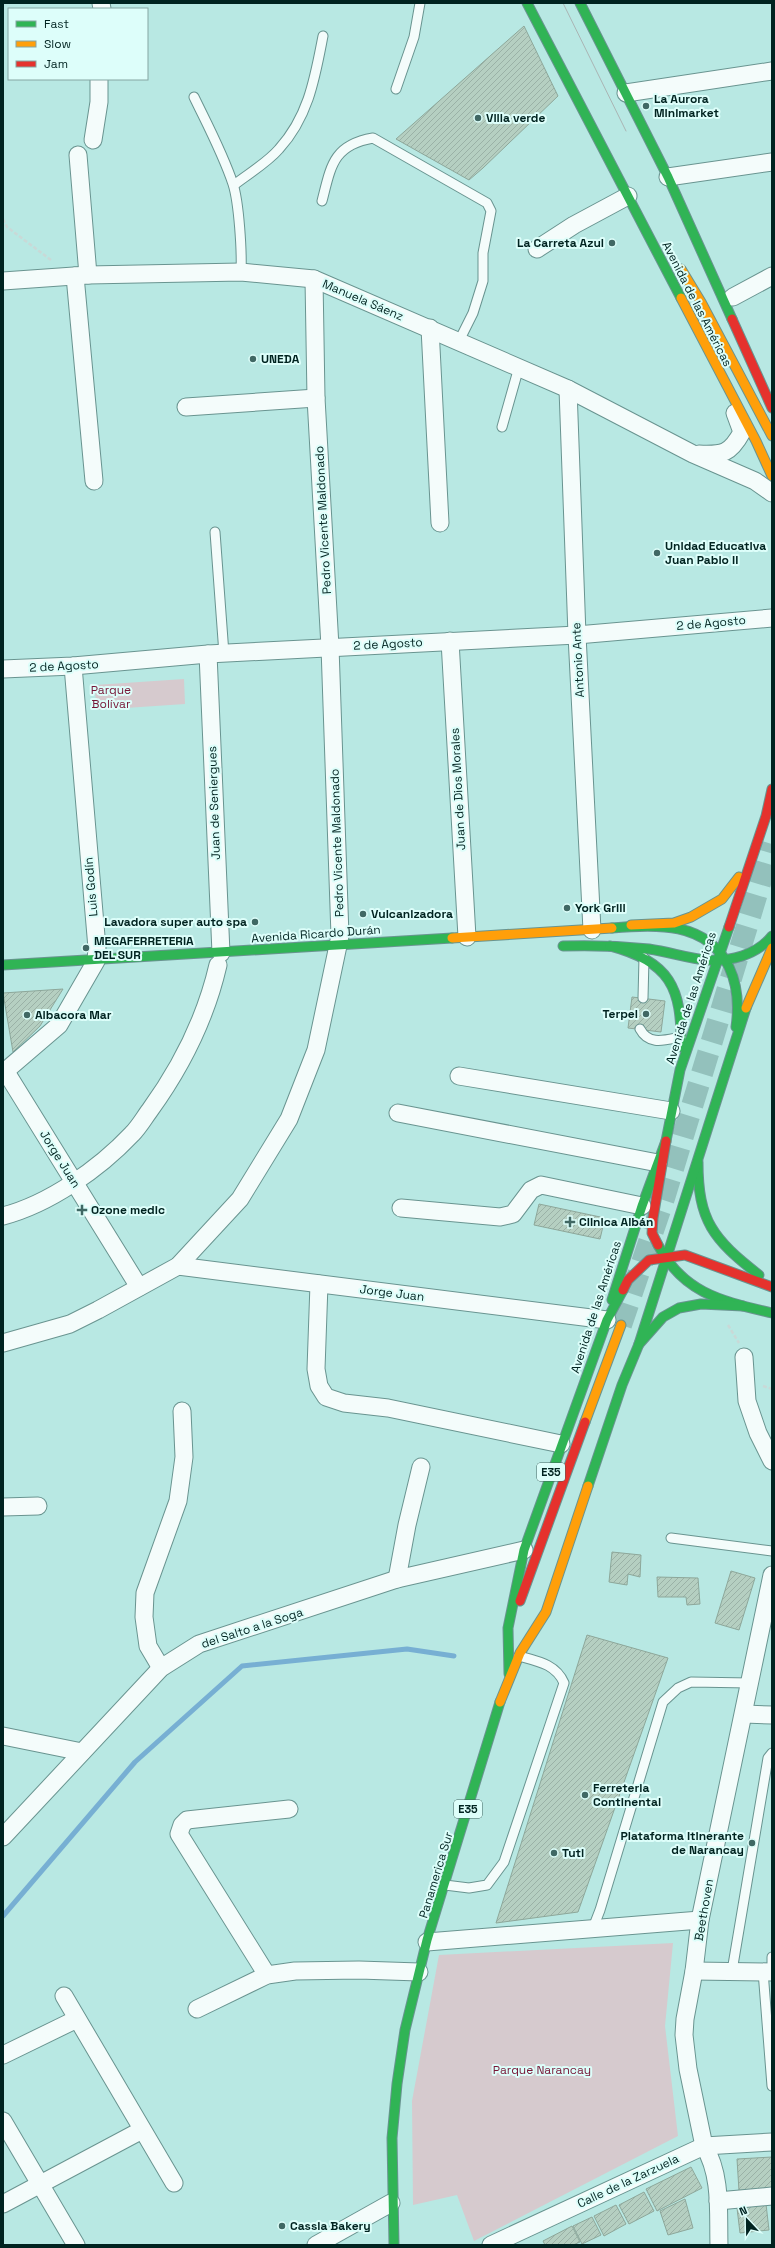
<svg xmlns="http://www.w3.org/2000/svg" width="775" height="2248" font-family="'Space Grotesk',sans-serif">
  <style>
    .park { fill: #d6cace }
    .lines { fill: none; stroke-linecap: round; stroke-linejoin: round }
    .stream { stroke: #77afd3; stroke-width: 5 }
    .building { fill: url(#building-hatch); stroke: #8da79a }
    .primary-tunnel { stroke: #93c1bc; stroke-width: 22; stroke-dasharray: 22 11; stroke-linecap: butt }
    .lane-casing { stroke: #699490; stroke-width: 11 }
    .street-casing { stroke: #699490; stroke-width: 19 }
    .fast-casing { stroke: #699490; stroke-width: 11 }
    .slow-casing { stroke: #699490; stroke-width: 11 }
    .jam-casing { stroke: #699490; stroke-width: 11 }
    .path { stroke: #c9d9d7; stroke-width: 2.5; stroke-dasharray: 4 2; stroke-linecap: butt }
    .lane { stroke: #f4fcfb; stroke-width: 9 }
    .street { stroke: #f4fcfb; stroke-width: 17 }
    .fast { stroke: #30b455; stroke-width: 9 }
    .slow { stroke: #ff9f0a; stroke-width: 9 }
    .jam { stroke: #e5322d; stroke-width: 9 }
    .tram { stroke: #aab5b4; stroke-width: 1 }
    .poi-dot { fill: #406864; stroke: #ddfefa; stroke-width: 1.5 }
    .labels { text-anchor: middle; stroke-width: 4; stroke-linejoin: round; paint-order: stroke }
    .shield { fill: #ddfefa; stroke: #426561; stroke-width: 1 }
    .shield-label { font-size: 11px; font-weight: bold; fill: #002320 }
    .poi-label { font-size: 12px; font-weight: bold; fill: #002320; stroke: #ddfefa; text-anchor: start }
    .street-label { font-size: 12px; fill: #002320; stroke: #ddfefa }
    .park-label { font-size: 12px; fill: #771636; stroke: #ddfefa }
  </style>
  <defs>
    <pattern id="building-hatch" width="6" height="6" patternUnits="userSpaceOnUse"><rect width="6" height="6" fill="#b5cfc1"/><path d="M-1 1l2-2M0 6l6-6M5 7l2-2" fill="none" stroke="#9ab1a6"/></pattern>
  </defs>
  <rect width="100%" height="100%" fill="#b8e8e3"/>
  <!-- park -->
  <g class="park">
    <path d="M184,679L185,704L96,710L95,685Z"/>
    <path d="M673,1943L665,2026L678,2136L474,2241L457,2195L413,2205L412,2101L439,1955Z"/>
  </g>
  <g class="lines">
    <!-- stream -->
    <path class="stream" d="M3,1916L135,1762L242,1666L407,1649L454,1656"/>
  </g>
  <!-- building -->
  <g class="building">
    <path d="M524,26L558,96L483,168L469,180L396,139Z"/>
    <path d="M63,989L40,1026L13,1052L3,993Z"/>
    <path d="M632,997L665,1001L661,1032L628,1028Z"/>
    <path d="M539,1204L605,1218L600,1239L534,1225Z"/>
    <path d="M612,1552L641,1555L640,1577L628,1574L627,1585L609,1582Z"/>
    <path d="M731,1571L755,1578L739,1630L715,1623Z"/>
    <path d="M657,1577L698,1578L700,1604L687,1605L686,1597H658Z"/>
    <path d="M587,1635L668,1658L578,1912L496,1923Z"/>
    <path d="M772,2157V2189L739,2191L737,2159Z"/>
    <path d="M691,2167L702,2188L657,2211L646,2189Z"/>
    <path d="M644,2192L654,2211L629,2224L619,2205Z"/>
    <path d="M685,2199L693,2228L668,2235L660,2211Z"/>
    <path d="M766,2204L769,2230L740,2233L737,2208Z"/>
    <path d="M616,2205L626,2224L604,2236L594,2216Z"/>
    <path d="M592,2217L601,2235L582,2244L573,2226Z"/>
    <path d="M572,2226L580,2242L573,2245H545L543,2241Z"/>
  </g>
  <g class="lines">
    <!-- primary-tunnel -->
    <path class="primary-tunnel" d="M621,1325L664,1198L772,844"/>
    <defs>
      <g id="lane">
        <path d="M396,89L414,37L420,3"/>
        <path d="M194,97C208,126 223,154 233,184C239,203 242,251 241,272"/>
        <path d="M234,185C248,174 267,163 279,149C309,116 315,77 323,36"/>
        <path d="M322,201C331,166 333,145 373,138L487,203L491,211L483,253V281L473,313L459,341"/>
        <path d="M502,427L519,367"/>
        <path d="M215,532L224,654"/>
        <path d="M643,998L644,958"/>
        <path d="M640,1029C649,1046 665,1040 681,1037"/>
        <path d="M671,1538L772,1551"/>
        <path d="M445,1885L469,1888L487,1885L504,1862L564,1683C556,1664 537,1661 519,1656"/>
        <path d="M593,1928L600,1910L663,1702L678,1688L691,1682L750,1683"/>
        <path d="M732,1971L768,1758L772,1753"/>
        <path d="M763,1971L772,2086"/>
        <path d="M772,1972V1957"/>
      </g>
      <g id="street">
        <path d="M101,3L102,9"/>
        <path d="M626,93L772,71"/>
        <path d="M93,140L99,102V79"/>
        <path d="M78,155L88,275"/>
        <path d="M668,177L772,162"/>
        <path d="M537,249L574,225L628,196"/>
        <path d="M75,276L94,481"/>
        <path d="M3,281L88,275L241,272L314,279L568,389L693,454L755,481L772,493"/>
        <path d="M733,297L772,276"/>
        <path d="M430,328L440,523"/>
        <path d="M568,389L577,635L592,930"/>
        <path d="M186,407L316,398"/>
        <path d="M699,454C723,455 730,454 742,432L735,413"/>
        <path d="M450,641L467,937"/>
        <path d="M208,654L221,953"/>
        <path d="M3,669L73,666L208,654L577,635L772,618"/>
        <path d="M6,1072L139,1287"/>
        <path d="M3,1073L59,1025L96,961L97,948L73,666"/>
        <path d="M459,1076L671,1111"/>
        <path d="M398,1113L658,1163"/>
        <path d="M401,1208L500,1217L513,1214L531,1190L541,1185L642,1206"/>
        <path d="M3,1216C49,1204 99,1169 132,1134C139,1127 144,1118 150,1110C181,1067 206,1017 218,965"/>
        <path d="M178,1266L607,1320"/>
        <path d="M319,1284L316,1369L319,1386L326,1397L344,1403L388,1408L561,1444"/>
        <path d="M3,1343L70,1324L98,1310L178,1266L240,1199L289,1119L316,1050L340,936L330,647L316,398L314,279"/>
        <path d="M744,1357L747,1401L758,1433L772,1461"/>
        <path d="M3,1507L38,1506"/>
        <path d="M397,1579L407,1525L421,1467"/>
        <path d="M161,1668L148,1646L144,1617L145,1593L178,1501L184,1457L182,1411"/>
        <path d="M744,1714L772,1715"/>
        <path d="M3,1736L82,1752"/>
        <path d="M3,1837L161,1668L199,1644L397,1579L524,1550"/>
        <path d="M427,1942L700,1920"/>
        <path d="M694,1971L772,1972"/>
        <path d="M267,1975L179,1834L182,1825L187,1820L289,1809"/>
        <path d="M64,1996L174,2183"/>
        <path d="M197,2009L267,1975L295,1971L359,1970L419,1972"/>
        <path d="M3,2055L77,2019"/>
        <path d="M3,2121L76,2245"/>
        <path d="M718,2201L772,2196"/>
        <path d="M3,2204L142,2130"/>
        <path d="M316,2245L391,2203"/>
        <path d="M491,2245L704,2146L772,2142"/>
        <path d="M719,2245C718,2213 722,2175 704,2146L688,2069L684,2035L685,2019L694,1971L700,1920L772,1575"/>
      </g>
      <g id="fast">
        <path d="M527,3L681,298"/>
        <path d="M580,3L668,177L732,319"/>
        <path d="M612,928C655,924 707,921 729,967C738,986 739,1006 736,1027"/>
        <path d="M563,946C592,945 620,946 649,949C683,954 707,967 742,956C754,952 764,946 772,936"/>
        <path d="M610,946C670,962 682,987 681,1047"/>
        <path d="M3,965L452,938"/>
        <path d="M698,1162C698,1221 713,1239 759,1275"/>
        <path d="M658,1245C684,1294 722,1301 772,1313"/>
        <path d="M612,1300L642,1206L666,1141L680,1070L729,927"/>
        <path d="M639,1344L746,1008"/>
        <path d="M588,1486L622,1385L639,1344L663,1317L679,1308L701,1304L743,1306"/>
        <path d="M509,1674L508,1628L524,1550L607,1320L623,1290"/>
        <path d="M394,2245L392,2138L397,2084L405,2030L427,1940L500,1702"/>
      </g>
      <g id="slow">
        <path d="M681,269L701,302L772,436"/>
        <path d="M681,298L756,441L772,476"/>
        <path d="M631,925L674,923L691,917L722,899L739,877"/>
        <path d="M452,938L612,928"/>
        <path d="M746,1008L772,948"/>
        <path d="M585,1422L621,1325"/>
        <path d="M500,1702L520,1653L546,1612L588,1486"/>
      </g>
      <g id="jam">
        <path d="M732,319L772,408"/>
        <path d="M729,927L766,816L772,789"/>
        <path d="M658,1245L652,1233L653,1218L666,1141"/>
        <path d="M623,1290L628,1280L649,1260L685,1255L772,1287"/>
        <path d="M520,1601L585,1422"/>
      </g>
    </defs>
    <!-- lane casing -->
    <use href="#lane" class="lane-casing"/>
    <!-- street casing -->
    <use href="#street" class="street-casing"/>
    <!-- fast casing -->
    <use href="#fast" class="fast-casing"/>
    <!-- slow casing -->
    <use href="#slow" class="slow-casing"/>
    <!-- jam casing -->
    <use href="#jam" class="jam-casing"/>
    <!-- path -->
    <g class="path">
      <path d="M3,219L7,227L51,260"/>
      <path d="M728,1325L739,1343"/>
      <path d="M763,1386L772,1389"/>
    </g>
    <!-- lane -->
    <use href="#lane" class="lane"/>
    <!-- street -->
    <use href="#street" class="street"/>
    <!-- fast -->
    <use href="#fast" class="fast"/>
    <!-- slow -->
    <use href="#slow" class="slow"/>
    <!-- jam -->
    <use href="#jam" class="jam"/>
    <!-- tram -->
    <path class="tram" d="M563,3L626,131"/>
  </g>
  <!-- markers -->
  <g class="poi-dot">
    <circle cx="646" cy="106" r="4"/>
    <circle cx="478" cy="118" r="4"/>
    <circle cx="612" cy="243" r="4"/>
    <circle cx="253" cy="359" r="4"/>
    <circle cx="657" cy="553" r="4"/>
    <circle cx="567" cy="908" r="4"/>
    <circle cx="363" cy="914" r="4"/>
    <circle cx="255" cy="922" r="4"/>
    <circle cx="86" cy="948" r="4"/>
    <circle cx="646" cy="1014" r="4"/>
    <circle cx="27" cy="1015" r="4"/>
    <path d="M80 1204h4v4h4v4h-4v4h-4v-4h-4v-4h4z"/>
    <path d="M568 1216h4v4h4v4h-4v4h-4v-4h-4v-4h4z"/>
    <circle cx="585" cy="1795" r="4"/>
    <circle cx="752" cy="1843" r="4"/>
    <circle cx="554" cy="1853" r="4"/>
    <circle cx="282" cy="2226" r="4"/>
  </g>
  <g class="labels">
    <!-- shield labels -->
    <g class="shield">
      <rect x="537" y="1463" width="28" height="18" rx="3"/>
      <rect x="454" y="1800" width="28" height="18" rx="3"/>
    </g>
    <g class="shield-label">
      <text x="551" y="1476">E35</text>
      <text x="468" y="1813">E35</text>
    </g>
    <!-- poi labels -->
    <g class="poi-label">
      <text x="654" y="103">La Aurora<tspan x="654" dy="14">Minimarket</tspan></text>
      <text x="486" y="122">Villa verde</text>
      <text x="604" y="247" text-anchor="end">La Carreta Azul</text>
      <text x="261" y="363">UNEDA</text>
      <text x="665" y="550">Unidad Educativa<tspan x="665" dy="14">Juan Pablo II</tspan></text>
      <text x="575" y="912">York Grill</text>
      <text x="371" y="918">Vulcanizadora</text>
      <text x="247" y="926" text-anchor="end">Lavadora super auto spa</text>
      <text x="94" y="945">MEGAFERRETERIA<tspan x="94" dy="14">DEL SUR</tspan></text>
      <text x="638" y="1018" text-anchor="end">Terpel</text>
      <text x="35" y="1019">Albacora Mar</text>
      <text x="91" y="1214">Ozone medic</text>
      <text x="579" y="1226">Clinica Albán</text>
      <text x="593" y="1792">Ferreteria<tspan x="593" dy="14">Continental</tspan></text>
      <text x="744" y="1840" text-anchor="end">Plataforma Itinerante<tspan x="744" dy="14">de Narancay</tspan></text>
      <text x="562" y="1857">Tuti</text>
      <text x="290" y="2230">Cassia Bakery</text>
    </g>
    <!-- street labels -->
    <g class="street-label">
      <text transform="translate(363 300) rotate(23)" y="4">Manuela Sáenz</text>
      <text transform="translate(697 304) rotate(63)" y="4">Avenida de las Américas</text>
      <text transform="translate(323 520) rotate(-93)" y="4">Pedro Vicente Maldonado</text>
      <text transform="translate(711 623) rotate(-5)" y="4">2 de Agosto</text>
      <text transform="translate(388 644) rotate(-3)" y="4">2 de Agosto</text>
      <text transform="translate(578 660) rotate(-93)" y="4">Antonio Ante</text>
      <text transform="translate(64 666) rotate(-3)" y="4">2 de Agosto</text>
      <text transform="translate(458 789) rotate(-93)" y="4">Juan de Dios Morales</text>
      <text transform="translate(214 803) rotate(-92)" y="4">Juan de Seniergues</text>
      <text transform="translate(337 843) rotate(-92)" y="4">Pedro Vicente Maldonado</text>
      <text transform="translate(91 887) rotate(-95)" y="4">Luis Godín</text>
      <text transform="translate(316 934) rotate(-4)" y="4">Avenida Ricardo Durán</text>
      <text transform="translate(691 998) rotate(-72)" y="4">Avenida de las Américas</text>
      <text transform="translate(60 1159) rotate(58)" y="4">Jorge Juan</text>
      <text transform="translate(392 1293) rotate(7)" y="4">Jorge Juan</text>
      <text transform="translate(596 1307) rotate(-72)" y="4">Avenida de las Américas</text>
      <text transform="translate(252 1628) rotate(-18)" y="4">del Salto a la Soga</text>
      <text transform="translate(436 1875) rotate(-73)" y="4">Panamerica Sur</text>
      <text transform="translate(704 1910) rotate(-80)" y="4">Beethoven</text>
      <text transform="translate(628 2181) rotate(-25)" y="4">Calle de la Zarzuela</text>
    </g>
    <!-- park labels -->
    <g class="park-label">
      <text x="111" y="694">Parque<tspan x="111" dy="14">Bolívar</tspan></text>
      <text x="542" y="2074">Parque Narancay</text>
    </g>
  </g>
  <!-- border -->
  <rect width="775" height="2248" fill="none" stroke="#002320" stroke-width="8"/>
  <!-- legend -->
  <rect x="8" y="8" width="140" height="72" fill="#ddfefa" stroke="#85a6a3"/>
  <rect x="16" y="21" width="20" height="6" fill="#30b455" stroke="#85a6a3"/>
  <text x="44" y="28" font-size="12" fill="#002320">Fast</text>
  <rect x="16" y="41" width="20" height="6" fill="#ff9f0a" stroke="#85a6a3"/>
  <text x="44" y="48" font-size="12" fill="#002320">Slow</text>
  <rect x="16" y="61" width="20" height="6" fill="#e5322d" stroke="#85a6a3"/>
  <text x="44" y="68" font-size="12" fill="#002320">Jam</text>
  <!-- north arrow -->
  <g transform="translate(747 2220) rotate(338)" stroke="#ddfefa" stroke-width="3" paint-order="stroke">
  <path d="M0-3L7 15L0 10L-7 15Z" fill="#002320"/>
  <text y="-6" font-size="11" font-weight="bold" text-anchor="middle" fill="#002320">N</text>
  </g>
</svg>
